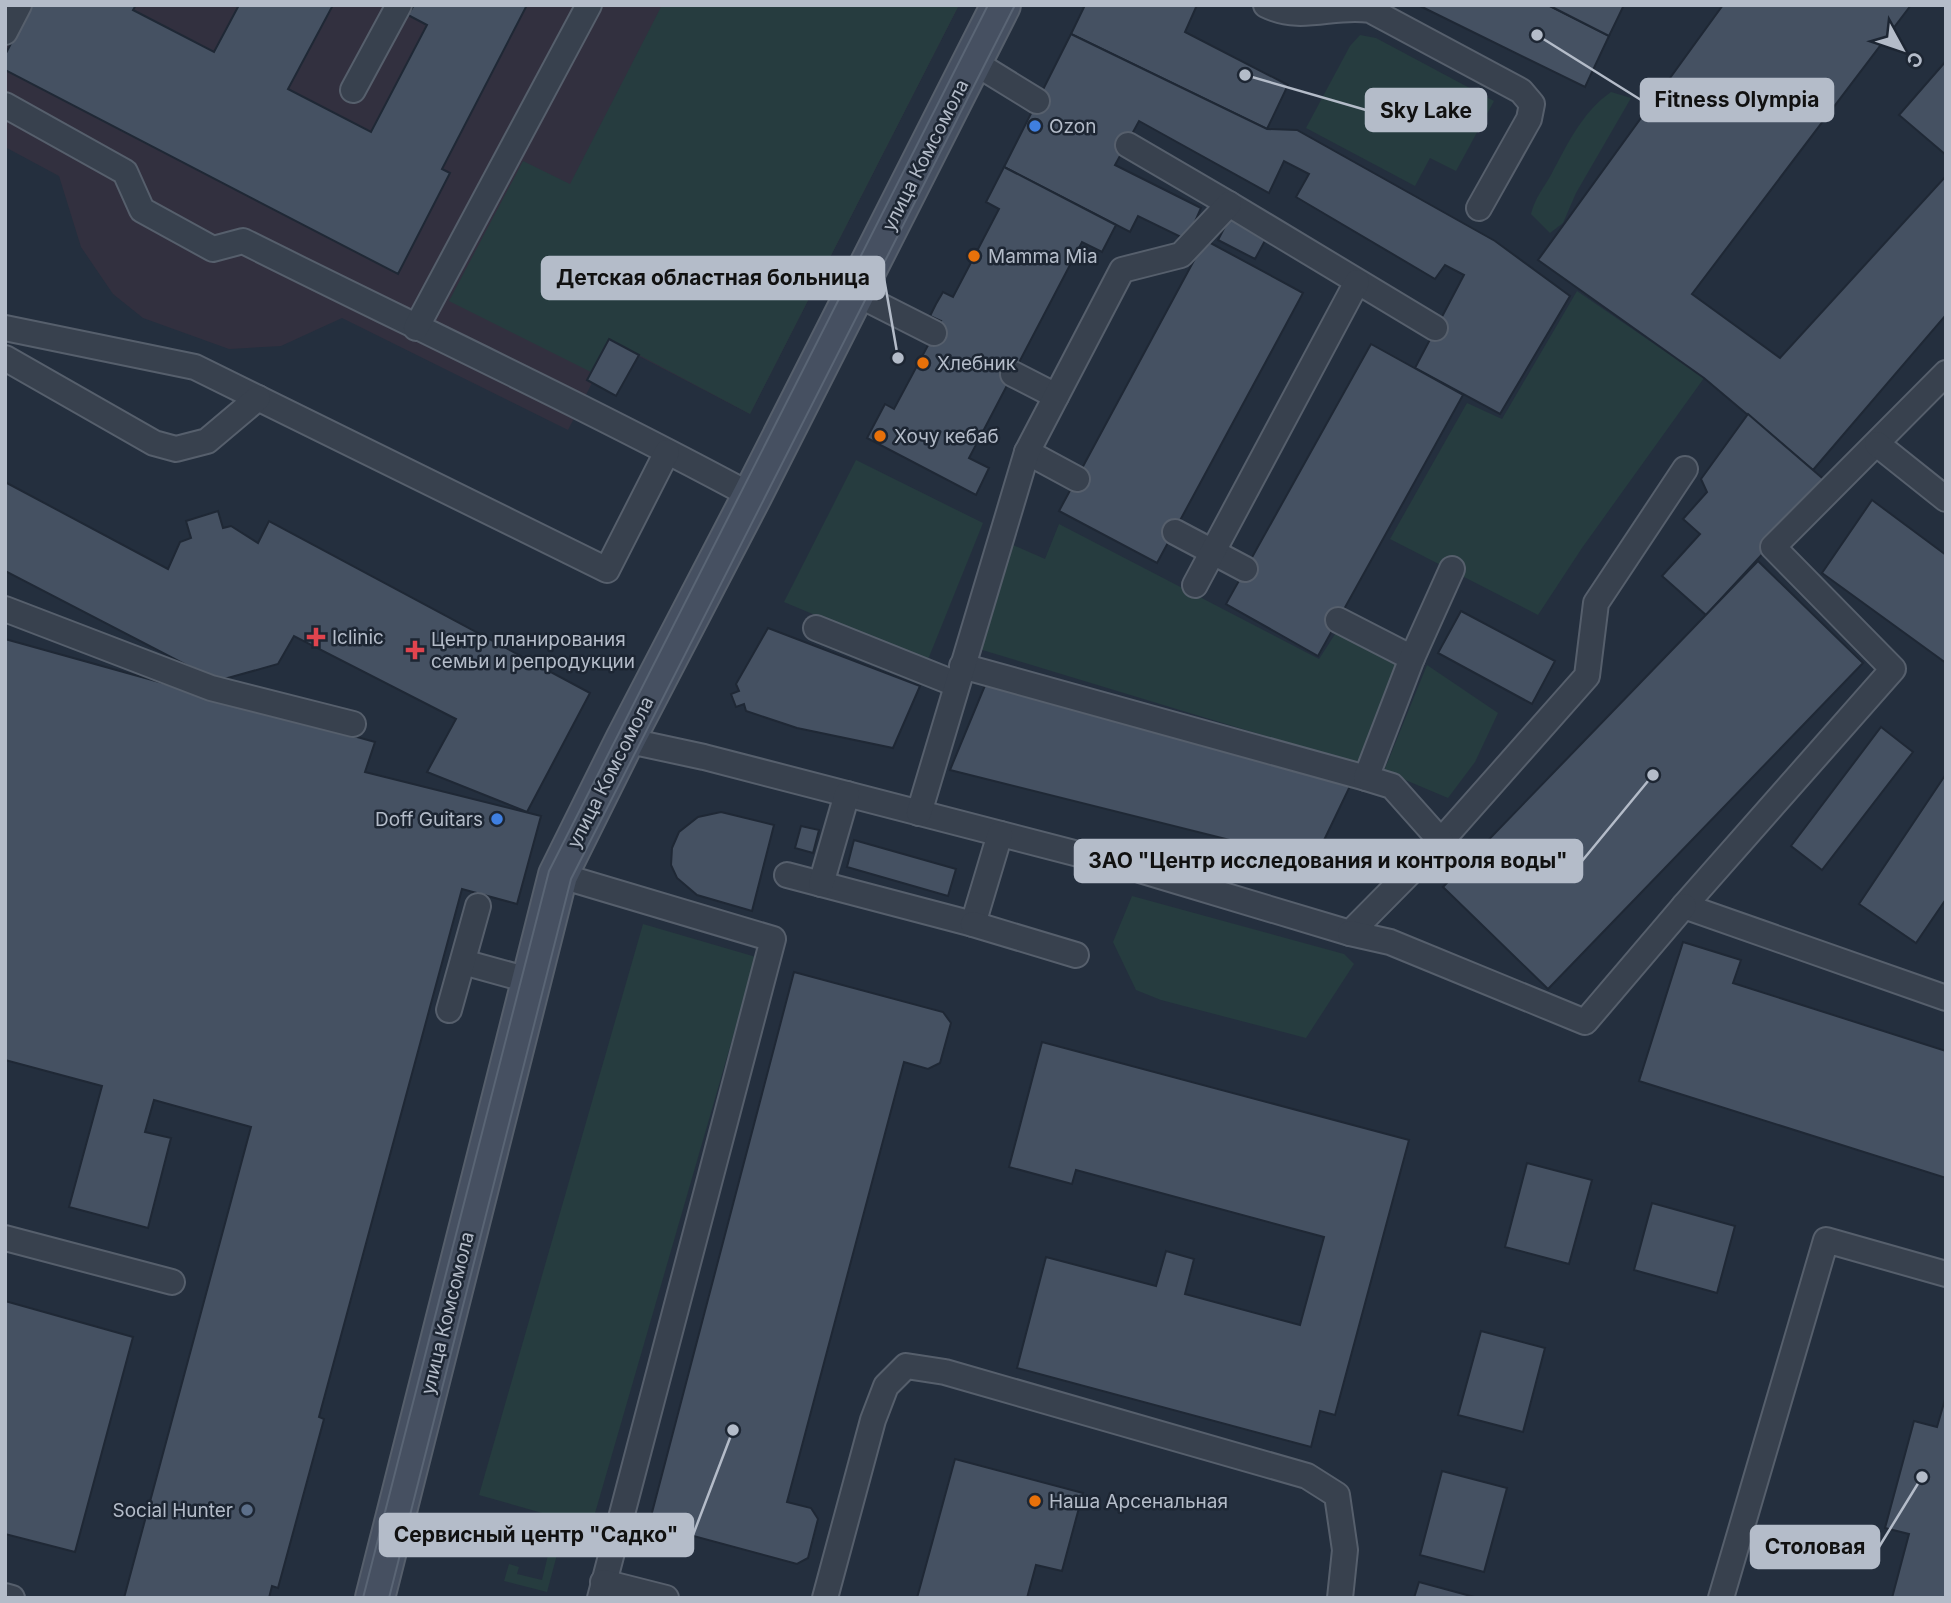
<svg xmlns="http://www.w3.org/2000/svg" width="1951" height="1603" font-family="Inter,sans-serif">
  <style>
    .medical { fill: #32303f }
    .green { fill: #263c3f }
    .building { fill: #455162; stroke: #1f2835; stroke-width: 2 }
    .lines { fill: none; stroke-linecap: round; stroke-linejoin: round }
    .lane-casing { stroke: #565f6c; stroke-width: 28 }
    .secondary-casing { stroke: #565f6c; stroke-width: 42 }
    .lane { stroke: #38414e; stroke-width: 24 }
    .secondary { stroke: #465061; stroke-width: 38 }
    .tram { stroke: #5a6575; stroke-width: 2 }
    .shop-dot { fill: #3f7fe0; stroke: #1d2633; stroke-width: 2.5 }
    .food-dot { fill: #e8710a; stroke: #1d2633; stroke-width: 2.5 }
    .health-dot { fill: #e0444e; stroke: #1d2633; stroke-width: 2.5 }
    .service-dot { fill: #5c6f8a; stroke: #1d2633; stroke-width: 2.5 }
    .labels { text-anchor: middle; stroke-width: 5; stroke-linejoin: round; paint-order: stroke }
    .poi-label { font-size: 19px; fill: #b4bcc9; stroke: #1d2633; text-anchor: start }
    .street-label { font-size: 19px; fill: #b4bcc9; stroke: #1d2633 }
    .leader { fill: none; stroke: #b4bcc9; stroke-width: 2.5 }
    .callout-dot { fill: #b4bcc9; stroke: #1d2633; stroke-width: 2.5 }
    .callout { fill: #b4bcc9; stroke: #b4bcc9; stroke-width: 2.5 }
    .callout-label { font-size: 21px; text-anchor: middle; font-weight: bold; fill: #111 }
  </style>
  <rect width="100%" height="100%" fill="#242f3e"/>
  <!-- medical -->
  <path class="medical" d="M5,5H959L750,414L639,356L616,396L592,383L568,430L342,318L281,346L229,349L143,318L113,294L81,247L59,176L5,147Z"/>
  <!-- green -->
  <g class="green">
    <path d="M662,5H959L750,414L609,339L591,372L449,301L523,161L570,184Z"/>
    <path d="M1360,35L1376,38L1494,101L1456,171L1430,158L1415,186L1306,128L1350,46Z"/>
    <path d="M1611,92L1631,98L1576,193L1563,223L1550,233L1531,214C1535,198 1543,189 1551,175C1567,145 1582,112 1611,92Z"/>
    <path d="M1577,291L1704,378L1582,548L1538,615L1390,539L1467,403L1502,419Z"/>
    <path d="M856,460L983,523L927,662L784,602Z"/>
    <path d="M1059,524L1319,659L1339,628L1404,659L1364,766L979,649L1006,542L1045,559Z"/>
    <path d="M1427,665L1498,713L1475,762L1448,798L1384,771Z"/>
    <path d="M1132,896L1344,954L1354,964L1306,1038L1161,1000L1136,990L1113,942Z"/>
    <path d="M643,924L756,957L591,1527L479,1495Z"/>
    <path d="M517,1535L559,1547L547,1592L504,1581L509,1564L519,1567L517,1574L542,1580L548,1555L525,1548L522,1556L512,1553Z"/>
  </g>
  <!-- building -->
  <g class="building">
    <path d="M31,5H136L133,10L214,52L239,5H333L288,89L371,132L427,25L408,15L414,5H527L442,169L450,173L398,274L5,70V55Z"/>
    <path d="M1085,5H1197L1185,32L1288,85L1267,129L1071,34Z"/>
    <path d="M1418,5H1548L1609,36L1585,87Z"/>
    <path d="M1548,5H1624L1609,36Z"/>
    <path d="M1723,5H1911L1692,294L1780,358L1946,176V315L1813,470L1704,378L1538,260Z"/>
    <path d="M1071,34L1267,129L1297,130L1495,241L1570,296L1500,414L1415,368L1464,275L1445,265L1435,279L1296,197L1309,174L1284,161L1269,193L1139,121L1115,165L1201,208L1187,240L1138,216L1130,232L1004,167Z"/>
    <path d="M1946,61V155L1899,115Z"/>
    <path d="M1004,167L1116,225L1102,252L1082,242L969,458L989,468L976,495L867,438L885,404L894,409L941,321L930,316L936,304L943,292L953,297L999,209L986,202Z"/>
    <path d="M1230,217L1267,237L1255,259L1218,240Z"/>
    <path d="M1205,240L1303,293L1157,563L1059,511Z"/>
    <path d="M609,339L639,355L616,396L587,380Z"/>
    <path d="M1371,344L1463,395L1318,656L1226,604Z"/>
    <path d="M1748,414L1828,483L1706,615L1662,576L1700,534L1683,519L1707,492L1701,479Z"/>
    <path d="M5,482L168,569L180,542L191,538L186,521L218,511L223,528L231,526L258,543L269,521L590,693L527,812L427,772L456,719L294,636L278,664L217,681L5,571Z"/>
    <path d="M1872,500L1946,555V663L1822,573Z"/>
    <path d="M1758,561L1863,663L1548,989L1443,887Z"/>
    <path d="M1461,611L1555,661L1532,704L1438,653Z"/>
    <path d="M768,628L920,686L893,748L797,728L746,711L744,704L736,707L731,694L739,691L736,684Z"/>
    <path d="M5,639L375,742L365,772L541,816L517,904L462,889L319,1417L324,1419L278,1588L272,1586L269,1598H124L251,1127L154,1100L145,1132L171,1138L148,1228L69,1207L102,1086L5,1060Z"/>
    <path d="M986,683L1352,782L1314,861L950,770Z"/>
    <path d="M1881,727L1913,752L1822,870L1791,846Z"/>
    <path d="M1946,774V899L1916,943L1859,904Z"/>
    <path d="M721,812L774,825L752,911L697,895L677,878L671,865L672,848L679,832L698,817Z"/>
    <path d="M801,826L819,830L813,853L795,848Z"/>
    <path d="M854,840L956,869L948,896L847,867Z"/>
    <path d="M1683,942L1741,960L1733,983L1946,1051V1178L1639,1081Z"/>
    <path d="M794,972L943,1012L951,1023L940,1063L928,1069L904,1062L787,1502L811,1508L818,1519L808,1558L797,1564L649,1524Z"/>
    <path d="M1042,1042L1409,1140L1335,1415L1320,1411L1311,1447L1017,1368L1046,1257L1156,1286L1166,1251L1194,1259L1185,1294L1300,1325L1324,1237L1076,1170L1072,1184L1009,1167Z"/>
    <path d="M1527,1163L1592,1180L1569,1264L1505,1247Z"/>
    <path d="M1652,1203L1735,1226L1717,1293L1634,1270Z"/>
    <path d="M5,1301L133,1337L75,1552L5,1534Z"/>
    <path d="M1481,1331L1545,1348L1523,1432L1458,1415Z"/>
    <path d="M1946,1396V1598H1892L1909,1534L1885,1528L1914,1421L1937,1427Z"/>
    <path d="M955,1459L1083,1493L1062,1571L1036,1565L1027,1598H917Z"/>
    <path d="M1442,1471L1507,1488L1484,1572L1420,1555Z"/>
    <path d="M1419,1582L1478,1598H1414Z"/>
  </g>
  <g class="lines">
    <defs>
      <g id="lane">
        <path d="M1266,5C1302,23 1333,4 1370,10L1521,91L1532,104L1529,119L1479,208"/>
        <path d="M5,32L19,5"/>
        <path d="M972,61L1037,101"/>
        <path d="M353,90L399,5"/>
        <path d="M5,105L125,172L142,210L213,249L243,241C413,326 585,406 752,496"/>
        <path d="M1128,145L1229,204L1435,328"/>
        <path d="M855,293L934,333"/>
        <path d="M5,328L195,367L607,570L667,452"/>
        <path d="M416,328L589,5"/>
        <path d="M5,358L154,443L176,449L207,441L258,398"/>
        <path d="M1946,373L1773,547L1893,669L1684,906L1946,998"/>
        <path d="M1013,374L1056,396"/>
        <path d="M1877,444L1946,499"/>
        <path d="M1027,452L1077,479"/>
        <path d="M1175,532L1245,569"/>
        <path d="M1195,585L1357,282"/>
        <path d="M5,609L211,688L353,724"/>
        <path d="M1338,620L1412,658"/>
        <path d="M816,628L956,684"/>
        <path d="M962,666L1366,778"/>
        <path d="M625,740L704,757L1140,870L1350,933L1441,841L1587,676L1596,603L1685,469"/>
        <path d="M919,813L1027,452L1122,270L1181,255L1229,204"/>
        <path d="M1441,841L1392,786L1366,778L1412,658L1452,569"/>
        <path d="M558,875L773,939L600,1598"/>
        <path d="M787,875L973,924L1000,834"/>
        <path d="M821,884L847,794"/>
        <path d="M973,924L1076,955"/>
        <path d="M1350,933L1390,942L1585,1022L1684,906"/>
        <path d="M463,962L532,981"/>
        <path d="M449,1010L478,906"/>
        <path d="M5,1238L172,1282"/>
        <path d="M603,1582L666,1598"/>
        <path d="M5,1596L12,1598"/>
        <path d="M825,1598L873,1420L886,1386L906,1366L945,1372L1307,1476L1337,1495L1345,1550L1340,1598"/>
        <path d="M1721,1598L1826,1240L1946,1274"/>
      </g>
      <path id="secondary" d="M375,1598L558,875L625,740L752,496L1001,5"/>
    </defs>
    <!-- lane casing -->
    <use href="#lane" class="lane-casing"/>
    <!-- secondary casing -->
    <use href="#secondary" class="secondary-casing"/>
    <!-- lane -->
    <use href="#lane" class="lane"/>
    <!-- secondary -->
    <use href="#secondary" class="secondary"/>
    <!-- tram -->
    <g class="tram">
      <path d="M363,1598L549,871L988,5"/>
      <path d="M389,1598L571,879L1015,5"/>
    </g>
  </g>
  <!-- markers -->
  <g class="shop-dot">
    <circle cx="1035" cy="126" r="7"/>
    <circle cx="497" cy="819" r="7"/>
  </g>
  <g class="food-dot">
    <circle cx="974" cy="256" r="7"/>
    <circle cx="923" cy="363" r="7"/>
    <circle cx="880" cy="436" r="7"/>
    <circle cx="1035" cy="1501" r="7"/>
  </g>
  <g class="health-dot">
    <path d="M312.5 626.5h7v7h7v7h-7v7h-7v-7h-7v-7h7z"/>
    <path d="M411.5 639.5h7v7h7v7h-7v7h-7v-7h-7v-7h7z"/>
  </g>
  <circle class="service-dot" cx="247" cy="1510" r="7"/>
  <g class="labels">
    <!-- poi labels -->
    <g class="poi-label">
      <text x="1049" y="133">Ozon</text>
      <text x="988" y="263">Mamma Mia</text>
      <text x="937" y="370">Хлебник</text>
      <text x="894" y="443">Хочу кебаб</text>
      <text x="332" y="644">Iclinic</text>
      <text x="431" y="646">Центр планирования<tspan x="431" dy="22">семьи и репродукции</tspan></text>
      <text x="483" y="826" text-anchor="end">Doff Guitars</text>
      <text x="1049" y="1508">Наша Арсенальная</text>
      <text x="233" y="1517" text-anchor="end">Social Hunter</text>
    </g>
    <!-- street labels -->
    <g class="street-label">
      <text transform="translate(925 155) rotate(-63)" y="7">улица Комсомола</text>
      <text transform="translate(610 772) rotate(-63)" y="7">улица Комсомола</text>
      <text transform="translate(447 1313) rotate(-76)" y="7">улица Комсомола</text>
    </g>
  </g>
  <!-- callouts -->
  <path class="leader" d="M1537 35L1641 100M1245 75L1366 110M898 358L884 278M1653 775L1582 861M733 1430L693 1535M1922 1477L1879 1547"/>
  <g class="callout-dot">
    <circle cx="1537" cy="35" r="7"/>
    <circle cx="1245" cy="75" r="7"/>
    <circle cx="898" cy="358" r="7"/>
    <circle cx="1653" cy="775" r="7"/>
    <circle cx="733" cy="1430" r="7"/>
    <circle cx="1922" cy="1477" r="7"/>
  </g>
  <g class="callout">
    <rect x="1641" y="79" width="192" height="42" rx="7"/>
    <rect x="1366" y="89" width="120" height="42" rx="7"/>
    <rect x="542" y="257" width="342" height="42" rx="7"/>
    <rect x="1075" y="840" width="507" height="42" rx="7"/>
    <rect x="380" y="1514" width="313" height="42" rx="7"/>
    <rect x="1751" y="1526" width="128" height="42" rx="7"/>
  </g>
  <g class="callout-label">
    <text x="1737" y="107">Fitness Olympia</text>
    <text x="1426" y="118">Sky Lake</text>
    <text x="713" y="285">Детская областная больница</text>
    <text x="1328" y="868">ЗАО "Центр исследования и контроля воды"</text>
    <text x="536" y="1542">Сервисный центр "Садко"</text>
    <text x="1815" y="1554">Столовая</text>
  </g>
  <!-- border -->
  <rect width="1951" height="1603" fill="none" stroke="#b4bcc9" stroke-width="14"/>
  <!-- north arrow -->
  <g transform="translate(1902 49) rotate(130)" stroke="#1d2633" stroke-width="5" paint-order="stroke">
  <path d="M0-5L12 26L0 18L-12 26Z" fill="#b4bcc9"/>
  <text y="-10" font-size="19" font-weight="bold" text-anchor="middle" fill="#b4bcc9">С</text>
  </g>
</svg>
